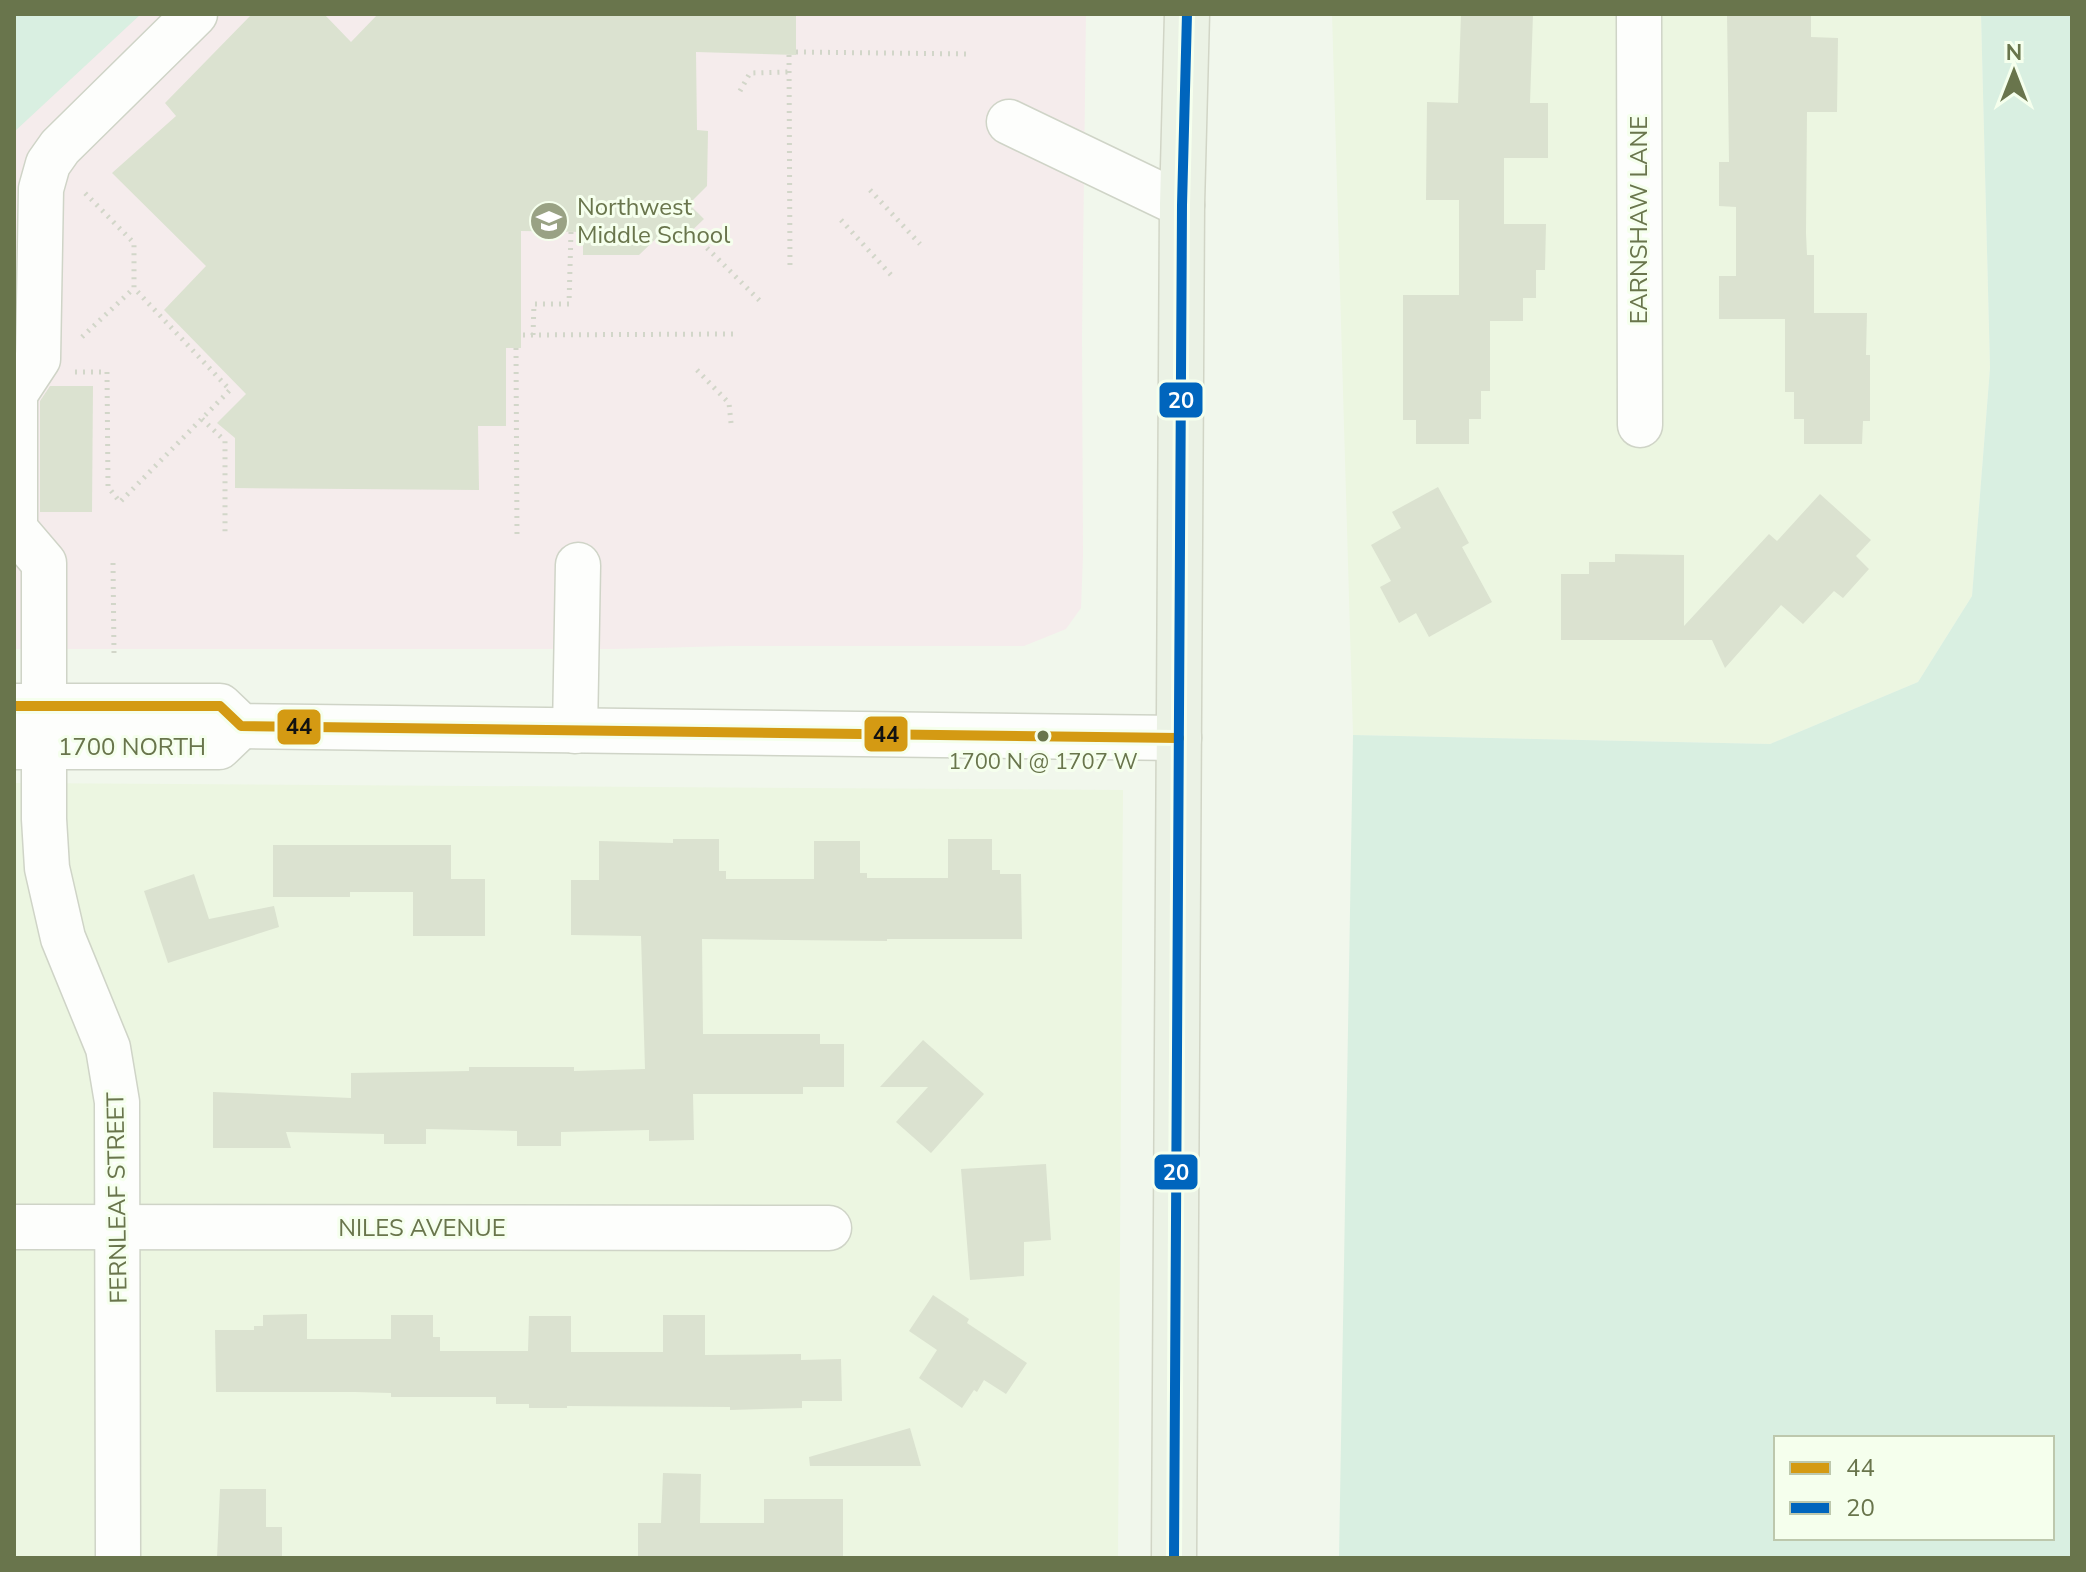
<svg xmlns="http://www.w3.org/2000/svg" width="2086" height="1572" font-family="'Nunito Sans',sans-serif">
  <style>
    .residential { fill: #ecf6e1 }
    .education { fill: #f5ecec }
    .green { fill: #d9efe1; fill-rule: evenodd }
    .building { fill: #dbe2d0 }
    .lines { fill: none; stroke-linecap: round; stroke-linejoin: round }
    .minor-casing { stroke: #cfd4c7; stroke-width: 47 }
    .major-casing { stroke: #d1d5c6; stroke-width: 47 }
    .path { stroke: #d2d6c9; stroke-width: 5; stroke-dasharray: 2 6; stroke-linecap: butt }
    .minor { stroke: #fdfefc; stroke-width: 44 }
    .major { stroke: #ebf2e5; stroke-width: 44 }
    .bus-1-casing { stroke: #f5ffed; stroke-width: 16 }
    .bus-2-casing { stroke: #f5ffed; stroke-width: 16 }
    .bus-1 { stroke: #d49a13; stroke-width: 10 }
    .bus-2 { stroke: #0065bd; stroke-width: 10 }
    .bus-dot { fill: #69754c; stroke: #f5ffed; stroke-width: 3 }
    .labels { text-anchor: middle; stroke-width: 6; stroke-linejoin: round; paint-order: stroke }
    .bus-label { font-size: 22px; fill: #69754c; stroke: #f5ffed }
    .poi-label { font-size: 24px; fill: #69754c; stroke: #f5ffed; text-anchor: start }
    .street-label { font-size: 24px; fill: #69754c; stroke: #f5ffed }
    .line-badge { stroke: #f5ffed; stroke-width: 3 }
    .badge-label { font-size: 22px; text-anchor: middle; font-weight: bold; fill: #fff }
    .pale-badge-label { font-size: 22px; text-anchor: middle; font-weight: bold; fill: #111 }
  </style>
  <rect width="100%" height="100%" fill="#f1f7ec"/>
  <!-- residential -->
  <g class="residential">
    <path d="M1332,14H1981L1990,368L1972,596L1918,682L1770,744L1353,735Z"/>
    <path d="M14,783L1123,790L1118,1558H14Z"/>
  </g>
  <!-- education -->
  <path class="education" d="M14,14H1086L1082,337L1083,556L1081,608L1066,629L1024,646H732L613,649H14Z"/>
  <!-- green -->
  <g class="green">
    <path d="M14,14H141L14,132Z"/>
    <path d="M1981,14H2072V1558H1339L1353,735L1770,744L1918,682L1972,596L1990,368ZM1776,1438H2052V1538H1776Z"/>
  </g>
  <!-- building -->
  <g class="building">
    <path d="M252,14H324L351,42L378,14H796V55L696,52L697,130L708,131L707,186L689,204L704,219L680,242L666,229L639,255H583V232L521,231V348H506V426H478L479,490L235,488V438L217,423L246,394L164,310L206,266L112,173L176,116L165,103Z"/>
    <path d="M1461,14H1533L1530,103H1548V158H1504V224H1546L1545,270H1536V298H1523V321H1490V391H1481V419H1469V444H1416V420H1403V295H1459V200H1426L1427,102L1458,103Z"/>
    <path d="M1727,14H1811V37L1838,38L1837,112H1807L1806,233L1807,255H1814V313H1867L1866,355H1870V421H1863L1862,444H1804V419H1794V392H1785V319H1719V276H1736V207L1719,206V162H1729Z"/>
    <path d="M50,386H93L92,512H40V401Z"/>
    <path d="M1438,487L1469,543L1462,547L1492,602L1429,637L1416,613L1399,623L1380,587L1391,581L1371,545L1401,528L1392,512Z"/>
    <path d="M1820,494L1871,540L1856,556L1869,569L1843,598L1834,591L1803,624L1781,605L1725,668L1712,640H1561V574H1589V562H1615V554L1684,555V626L1769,534L1777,541Z"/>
    <path d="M673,839H719V871H726V879H814V841H860V873H867V878H948V839H992V870H1000V874H1021L1022,939H887V941L702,939L703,1034H820V1044H844V1087H803V1094H693L694,1140L649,1141V1130L561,1132V1146H517V1131L426,1129V1144H384V1134L286,1132L291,1148H213V1092L351,1098V1073L469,1071V1067H574V1071L645,1069L641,936L571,935V880H599V841L673,843Z"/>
    <path d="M273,845H451V879H485V936H413V892H350V897H273Z"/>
    <path d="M194,874L209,919L274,906L279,927L168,963L144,891Z"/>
    <path d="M923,1040L984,1094L931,1153L896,1122L928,1087H880Z"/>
    <path d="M1046,1164L1051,1240L1024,1242V1276L970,1280L961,1169Z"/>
    <path d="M933,1295L969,1319L967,1323L1027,1363L1006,1394L984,1380L977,1392L974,1390L962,1408L919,1378L937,1350L909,1331Z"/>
    <path d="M307,1314V1339H391V1315H433V1337H440V1351H528L529,1316H571V1352H663V1315H705V1355L801,1354V1360L841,1359L842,1401H802V1408L730,1410V1407L567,1406V1408H529V1404H496V1397H391V1393L355,1392H216L215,1330H254V1326H263V1315Z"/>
    <path d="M910,1428L921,1466H810L809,1457Z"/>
    <path d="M663,1473L701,1474L700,1523H764V1499H843V1558H638V1523H661Z"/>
    <path d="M220,1489H266V1527H282V1558H217Z"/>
  </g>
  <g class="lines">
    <defs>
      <g id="minor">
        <path d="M1639,14L1640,425"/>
        <path d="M1009,122L1182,205"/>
        <path d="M14,706H220L241,726L1179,738"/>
        <path d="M575,731L578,565"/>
        <path d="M16,747H219L241,726"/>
        <path d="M14,1227L829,1228"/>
        <path d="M118,1558L117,1102L108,1048L63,938L47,868L44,819V563L15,529V394L38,359L41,189L48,164L60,147L195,14"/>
      </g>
      <path id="major" d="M1174,1558L1182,205L1187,14"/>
    </defs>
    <!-- minor casing -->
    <use href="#minor" class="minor-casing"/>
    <!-- major casing -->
    <use href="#major" class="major-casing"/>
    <!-- path -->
    <g class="path">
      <path d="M796,52L971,54"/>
      <path d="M789,55L790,270"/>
      <path d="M740,91L750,73L789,72"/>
      <path d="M870,190L920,244"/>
      <path d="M841,220L891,275"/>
      <path d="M690,231L761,302"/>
      <path d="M523,335L733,334"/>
      <path d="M533,335L534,304H569L571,232"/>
      <path d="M82,337L134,288"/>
      <path d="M516,348L517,534"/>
      <path d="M697,370L729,403L731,423"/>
      <path d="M75,372H107L108,487L120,502L230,390L134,288V243L85,193"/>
      <path d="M202,419L225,441V532"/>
      <path d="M113,563L114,653"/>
    </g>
    <!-- minor -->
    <use href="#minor" class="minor"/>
    <!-- major -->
    <use href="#major" class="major"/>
    <defs>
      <path id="bus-1" d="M14,706H220L241,726L1179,738"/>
      <path id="bus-2" d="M1174,1558L1182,205L1187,14"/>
    </defs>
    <!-- bus-1 casing -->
    <use href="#bus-1" class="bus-1-casing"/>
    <!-- bus-2 casing -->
    <use href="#bus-2" class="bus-2-casing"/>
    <!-- bus-1 -->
    <use href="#bus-1" class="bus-1"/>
    <!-- bus-2 -->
    <use href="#bus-2" class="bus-2"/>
  </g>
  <!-- icons -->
  <defs>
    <symbol id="school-disc" viewBox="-11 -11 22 22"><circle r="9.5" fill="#99a284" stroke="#f5ffed"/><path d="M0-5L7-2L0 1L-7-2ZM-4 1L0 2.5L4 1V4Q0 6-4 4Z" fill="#fff"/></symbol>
  </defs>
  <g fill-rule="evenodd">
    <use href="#school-disc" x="527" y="199" width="44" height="44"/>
  </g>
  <!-- markers -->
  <circle class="bus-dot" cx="1043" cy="736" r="7"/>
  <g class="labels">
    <!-- bus labels -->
    <g class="bus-label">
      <text x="1043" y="769">1700 N @ 1707 W</text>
    </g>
    <!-- poi labels -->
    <g class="poi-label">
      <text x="577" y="215">Northwest<tspan x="577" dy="28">Middle School</tspan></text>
    </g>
    <!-- street labels -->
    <g class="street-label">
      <text transform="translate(1639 220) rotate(-90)" y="8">EARNSHAW LANE</text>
      <text x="132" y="755">1700 NORTH</text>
      <text transform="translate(117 1198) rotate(-91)" y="8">FERNLEAF STREET</text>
      <text x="422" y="1236">NILES AVENUE</text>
    </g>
  </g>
  <g class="line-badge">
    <rect x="1158" y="381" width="46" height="38" rx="8" fill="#0065bd"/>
    <rect x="276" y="708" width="46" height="38" rx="8" fill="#d49a13"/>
    <rect x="863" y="715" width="46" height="38" rx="8" fill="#d49a13"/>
    <rect x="1153" y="1153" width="46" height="38" rx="8" fill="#0065bd"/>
  </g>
  <g class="badge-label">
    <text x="1181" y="408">20</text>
    <text x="1176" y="1180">20</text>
  </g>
  <g class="pale-badge-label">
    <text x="299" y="734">44</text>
    <text x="886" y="742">44</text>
  </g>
  <!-- border -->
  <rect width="2086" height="1572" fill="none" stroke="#69754c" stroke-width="32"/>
  <!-- legend -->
  <rect x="1774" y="1436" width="280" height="104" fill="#f5ffed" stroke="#bdc8ad" stroke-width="2"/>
  <rect x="1790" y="1462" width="40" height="12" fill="#d49a13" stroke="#bdc8ad" stroke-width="2"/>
  <text x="1846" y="1476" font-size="24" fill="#69754c">44</text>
  <rect x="1790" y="1502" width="40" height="12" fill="#0065bd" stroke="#bdc8ad" stroke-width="2"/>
  <text x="1846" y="1516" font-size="24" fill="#69754c">20</text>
  <!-- north arrow -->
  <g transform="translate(2014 72)" stroke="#f5ffed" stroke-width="6" paint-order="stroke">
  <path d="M0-6L14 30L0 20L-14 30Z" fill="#69754c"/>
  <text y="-12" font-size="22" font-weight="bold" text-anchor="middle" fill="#69754c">N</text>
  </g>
</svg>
